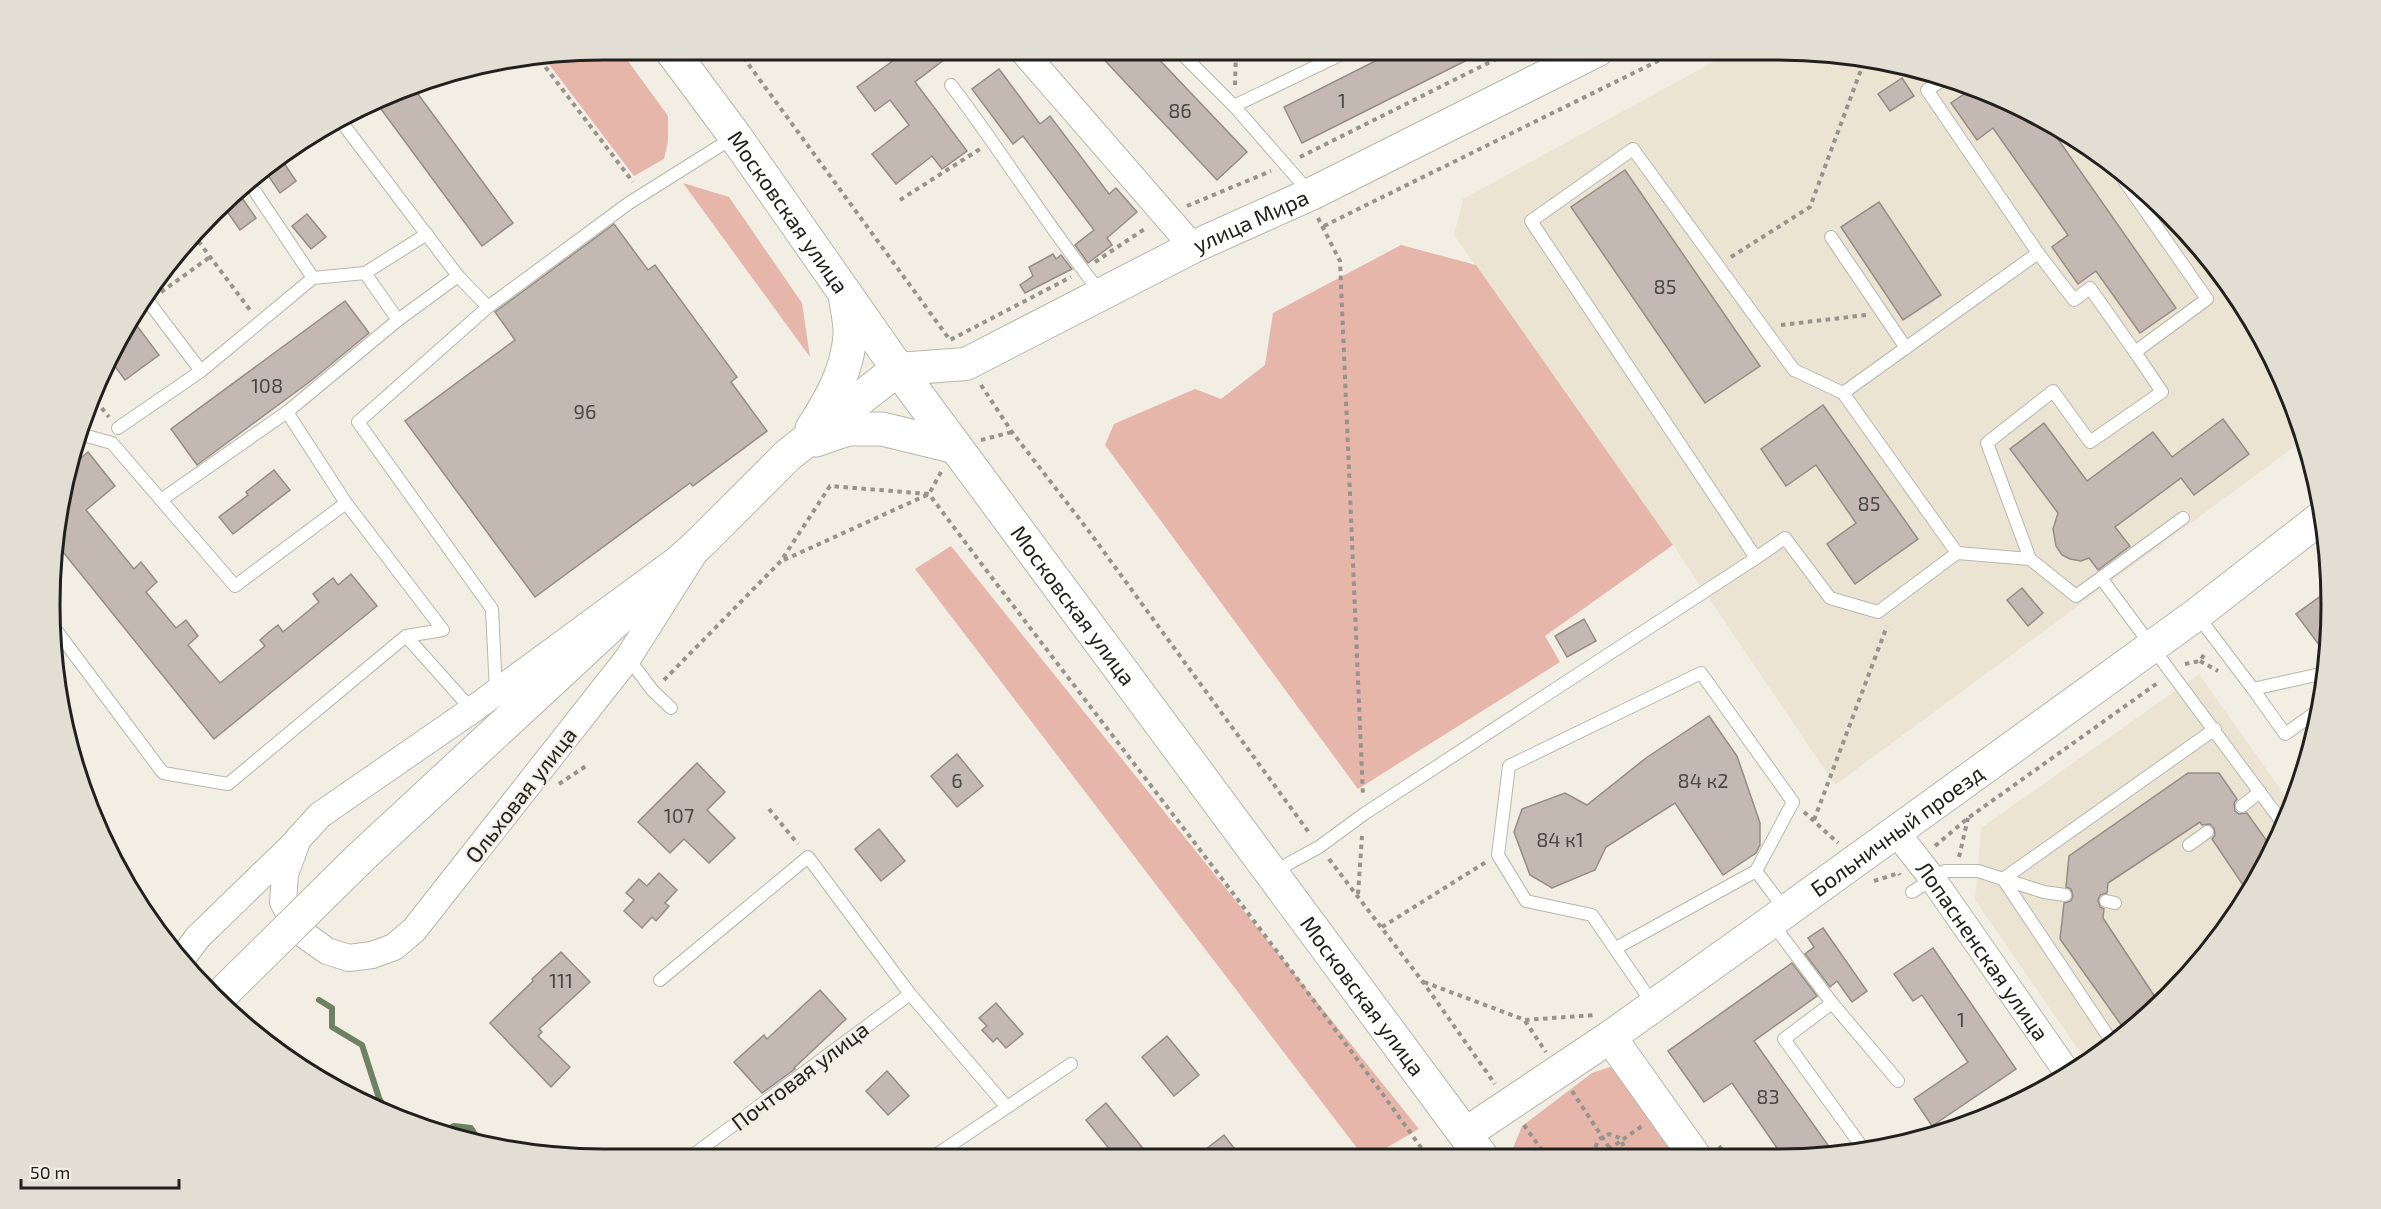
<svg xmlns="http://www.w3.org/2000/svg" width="2381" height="1209" font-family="'Exo 2',sans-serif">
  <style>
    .built { fill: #ece4d3 }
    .green { fill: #e6b6ab }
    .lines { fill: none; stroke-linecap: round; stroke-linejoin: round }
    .stream { stroke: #6d8163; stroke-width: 6 }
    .building { fill: #c3b9b2; stroke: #958c85; stroke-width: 1.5 }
    .service-casing { stroke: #bab5ab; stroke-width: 14 }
    .minor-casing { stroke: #bab5ab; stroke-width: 28 }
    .tertiary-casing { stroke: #bab5ab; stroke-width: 34 }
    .secondary-casing { stroke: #bab5ab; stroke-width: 35 }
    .primary-casing { stroke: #bab5ab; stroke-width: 35 }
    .path { stroke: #97948d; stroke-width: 4; stroke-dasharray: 4.5 4.5; stroke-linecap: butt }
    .service { stroke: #fff; stroke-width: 12 }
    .minor { stroke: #fff; stroke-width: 26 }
    .tertiary { stroke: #fff; stroke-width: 32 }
    .secondary { stroke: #fff; stroke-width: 33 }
    .primary { stroke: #fff; stroke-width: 33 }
    .secondary-bridge-casing { stroke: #bab5ab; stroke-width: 35; stroke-linecap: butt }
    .secondary-bridge { stroke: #fff; stroke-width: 33 }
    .labels { text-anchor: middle; stroke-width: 4.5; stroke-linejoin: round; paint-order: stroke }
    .number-label { font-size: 20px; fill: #4a4642 }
    .street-label { font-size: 22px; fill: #22201d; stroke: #f3eee4 }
    .rim { fill: none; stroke: #22201d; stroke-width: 3 }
  </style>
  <rect width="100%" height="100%" fill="#f3eee4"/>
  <!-- built -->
  <g class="built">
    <path d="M1733,51H1812L1920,68L2022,107L2114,164L2180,226L2202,256L2269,354L2302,426L2305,439L1835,785L1673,545L1454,235L1463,199Z"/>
    <path d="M2199,674L2291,804L2274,850L2194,970L2114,1045L2086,1061L1975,900L1981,828Z"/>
  </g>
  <!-- green -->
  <g class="green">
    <path d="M604,50H620L668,116V141L664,159L634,176L545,59Z"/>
    <path d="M683,183L729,197L802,303L810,357Z"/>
    <path d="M1401,245L1476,265L1673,545L1545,636L1560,662L1358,789L1105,445L1114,424L1195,389L1221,399L1265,365L1273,313Z"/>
    <path d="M951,546L1419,1129L1372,1156H1363L915,569Z"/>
    <path d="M1610,1067L1623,1074L1679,1155L1515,1156L1513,1148L1522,1126L1592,1073Z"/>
  </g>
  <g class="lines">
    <!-- stream -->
    <g class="stream">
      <path d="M319,1000L332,1008V1027L362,1045L379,1098L387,1113"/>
      <path d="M441,1133L454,1126L471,1128L481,1144"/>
    </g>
  </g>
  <!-- building -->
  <g class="building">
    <path d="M925,50H957L915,82L967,151L942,169L932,156L896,184L872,154L909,125L890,100L875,111L857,87L905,52L911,60Z"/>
    <path d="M1095,50H1150L1247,152L1217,180Z"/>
    <path d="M1397,50H1487L1302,143L1284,107Z"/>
    <path d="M999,69L1040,124L1050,116L1109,194L1116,188L1137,212L1107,238L1112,245L1088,263L1075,245L1094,230L1023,136L1013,144L972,89Z"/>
    <path d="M1902,78L1914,96L1890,111L1878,94Z"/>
    <path d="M412,86L513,223L482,246L378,105Z"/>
    <path d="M1973,88L2022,107L2046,122L2176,308L2140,333L2096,271L2078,284L2052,247L2068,235L1993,128L1977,140L1951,103Z"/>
    <path d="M280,157L296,181L280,193L263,168Z"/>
    <path d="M1625,170L1760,366L1705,403L1571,207Z"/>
    <path d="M242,198L256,218L240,230L226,210Z"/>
    <path d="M1879,202L1941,295L1903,320L1841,227Z"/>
    <path d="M307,214L326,237L311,249L292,226Z"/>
    <path d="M614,224L648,270L655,265L737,377L731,382L767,431L693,486L690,483L535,597L405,421L515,340L495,312Z"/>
    <path d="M1053,254L1056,259L1061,255L1072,269L1025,293L1020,285L1033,276L1029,267Z"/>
    <path d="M345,301L369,333L312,380L197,465L171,429Z"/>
    <path d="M131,318L159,355L125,380L111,361L124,327Z"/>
    <path d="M1823,405L1918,539L1855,584L1827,544L1856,523L1816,465L1786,486L1761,449Z"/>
    <path d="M2223,419L2249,454L2194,495L2181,478L2115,527L2130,546L2098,570L2089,558L2081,561L2070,559L2062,555L2056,546L2053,529L2058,513L2010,449L2044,423L2087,481L2153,432L2172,457Z"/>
    <path d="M88,452L115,486L86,510L134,569L141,562L157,582L146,592L176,628L186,620L198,636L188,645L220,683L265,646L260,640L269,632L278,625L283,632L319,602L313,594L333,578L338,585L351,574L377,606L214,739L59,547L60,496L72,466Z"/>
    <path d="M274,470L290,490L233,534L219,517L248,495L246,492Z"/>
    <path d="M2022,588L2043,613L2028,626L2007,600Z"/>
    <path d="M2329,590L2330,640L2328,657L2296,614Z"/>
    <path d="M1584,619L1596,641L1567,657L1555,636Z"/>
    <path d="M1709,716L1737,756L1760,823V845L1756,853L1723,875L1675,803L1606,847L1595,870L1552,888L1530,875L1514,832L1522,809L1565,793L1587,805L1646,758Z"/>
    <path d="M957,754L983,786L957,807L931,776Z"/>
    <path d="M697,763L725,792L707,810L735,838L709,863L684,839L670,853L638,822Z"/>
    <path d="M2188,773H2219L2237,799L2234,803L2235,811L2239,814L2247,813L2274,851L2247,891L2212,839L2215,835L2214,828L2210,824L2202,825L2200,822L2108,883L2107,893L2100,895L2098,900L2100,907L2104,909L2103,918L2159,1003L2127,1033L2060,939L2064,903L2071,901L2073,896L2071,889L2066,887L2069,856Z"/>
    <path d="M879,829L905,861L881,881L855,849Z"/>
    <path d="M659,873L677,890L665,903L669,906L656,921L652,917L642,928L624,911L634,900L626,893L639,879L647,886Z"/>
    <path d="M1823,928L1867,991L1852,1002L1837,981L1830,987L1805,954L1814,947L1808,938Z"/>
    <path d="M1933,948L2016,1069L1932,1126L1914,1099L1968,1062L1922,995L1913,1001L1894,974Z"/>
    <path d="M561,952L590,982L539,1029L542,1032L538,1036L570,1067L551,1087L490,1023L533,981L532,979Z"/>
    <path d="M1792,963L1817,996L1754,1041L1835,1155H1782L1732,1083L1704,1102L1668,1051Z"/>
    <path d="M820,990L846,1019L794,1068L795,1069L762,1093L734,1062L764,1035L767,1039Z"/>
    <path d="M996,1003L1023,1034L1006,1048L997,1038L993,1042L982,1030L987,1026L979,1018Z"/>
    <path d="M1167,1036L1199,1075L1174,1096L1142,1057Z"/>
    <path d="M887,1071L909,1096L888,1115L866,1091Z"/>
    <path d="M1106,1103L1150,1157H1116L1086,1120Z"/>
    <path d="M1224,1135L1240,1156L1196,1157Z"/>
  </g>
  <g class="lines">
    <defs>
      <g id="service">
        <path d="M1178,50L1234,106L1310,193"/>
        <path d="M1547,50L1558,71"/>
        <path d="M951,85C1003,153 1047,226 1101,293"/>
        <path d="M1234,106L1350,50"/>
        <path d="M343,124L458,276L488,307L629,203L734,137"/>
        <path d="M256,193L313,278"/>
        <path d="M1831,237L1906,348"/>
        <path d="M2038,253L2074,300L2090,288L2135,352L2207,299L2112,163"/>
        <path d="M365,273L427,234"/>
        <path d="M488,307L358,422L492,609L496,692"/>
        <path d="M201,371L313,278L365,273L398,320"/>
        <path d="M1843,393L2038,253L1927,90L1946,78"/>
        <path d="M118,428L201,371L145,297"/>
        <path d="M83,435L112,443L235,586L346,503"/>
        <path d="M161,500L287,412"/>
        <path d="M1756,558L1785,538L1830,598L1878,612L1957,553L2030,559L2076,596L2183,518"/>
        <path d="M2030,559L1987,443L2053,391L2090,442L2162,392L2135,352"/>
        <path d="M2101,578L2284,825"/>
        <path d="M2197,615L2253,689L2325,673"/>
        <path d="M56,630L163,773L228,784L406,636L472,710"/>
        <path d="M406,636L443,630L346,503L287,412L398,320L458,276"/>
        <path d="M628,658L653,691L671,708"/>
        <path d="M2253,689L2285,734L2319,710"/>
        <path d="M2242,806L2260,792"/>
        <path d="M2189,845L2207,832"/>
        <path d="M1756,871L1786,911"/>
        <path d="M1273,872L1319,847L1364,814L1756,558L1531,221L1633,149L1794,370L1843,393L1957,553"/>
        <path d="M2003,879L2114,1045"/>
        <path d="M2003,879L2044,892L2065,895"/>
        <path d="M1912,892L1945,871H1978L2003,879L2215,729"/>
        <path d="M2106,901L2115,903"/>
        <path d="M1772,923L1832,1003L1784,1039L1865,1151"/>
        <path d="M1616,948L1756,871L1793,802L1701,673L1509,766L1498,855L1526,901L1592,915L1653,1004"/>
        <path d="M660,980L808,857L910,994L1006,1106"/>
        <path d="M1832,1003L1898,1081"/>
        <path d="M933,1157L1071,1064"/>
        <path d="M689,1158L910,994"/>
      </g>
      <g id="minor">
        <path d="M1022,50L1193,247"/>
        <path d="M702,541L628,658L414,930L394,947L372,955L349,958L327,951L299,931L283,902L285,874L298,839L320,815L472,710Z"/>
        <path id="s1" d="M1896,832L1932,878L2067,1072"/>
        <path d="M183,957L198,937L294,844"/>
      </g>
      <g id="tertiary">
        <path id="s2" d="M898,369L966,364L1193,247L1311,194L1598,50"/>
        <path d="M1610,1037L1694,1155"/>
        <path id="s3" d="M1465,1134L1610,1037L1771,922L2197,614L2323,516"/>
      </g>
      <g id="secondary">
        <path d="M812,429C830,401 848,370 850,335C851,322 846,306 845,293"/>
        <path d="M816,440L848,429H882L956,447"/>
        <path d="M361,857L702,541L788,455L898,369"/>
      </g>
      <g id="primary">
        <path id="s4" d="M671,50L735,136L898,369L1481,1156"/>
      </g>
    </defs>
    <!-- service casing -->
    <use href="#service" class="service-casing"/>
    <!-- minor casing -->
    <use href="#minor" class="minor-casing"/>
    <!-- tertiary casing -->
    <use href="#tertiary" class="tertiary-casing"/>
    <!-- secondary casing -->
    <use href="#secondary" class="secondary-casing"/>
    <!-- primary casing -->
    <use href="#primary" class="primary-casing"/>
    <!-- path -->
    <g class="path">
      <path d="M738,50L950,340L1071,277"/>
      <path d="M1209,59L1214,50"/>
      <path d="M540,60L633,182"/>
      <path d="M1235,85L1236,50"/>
      <path d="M1300,157L1514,50"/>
      <path d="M900,200L980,149"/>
      <path d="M1187,206L1271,171"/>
      <path d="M1318,218L1340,261L1363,796"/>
      <path d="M1324,226L1678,51"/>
      <path d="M193,234L250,310"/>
      <path d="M1731,257L1810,207L1865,59"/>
      <path d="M1095,262L1146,228"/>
      <path d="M161,292L210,257"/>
      <path d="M1781,325L1866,315"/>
      <path d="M981,385L1012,432L1088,530L1310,834"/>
      <path d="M96,401L109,417"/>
      <path d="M981,440L1012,432"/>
      <path d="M784,560L929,494L941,472"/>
      <path d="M2200,661L2218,671"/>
      <path d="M2185,664L2200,661L2205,653"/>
      <path d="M664,680L781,561L830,486L929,494C1094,715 1267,931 1427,1156"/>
      <path d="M559,784L586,766"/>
      <path d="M769,809L798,844"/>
      <path d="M1804,812L1838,843"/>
      <path d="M1814,820L1887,626"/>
      <path d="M1935,846L1968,818L2159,682"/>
      <path d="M1959,857L1968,818"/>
      <path d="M1329,859L1423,982L1495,1084"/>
      <path d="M1874,881L1899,873L1900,875"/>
      <path d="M1358,894L1362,836"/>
      <path d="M1382,927L1486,862"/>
      <path d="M1424,982L1525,1020L1595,1015"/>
      <path d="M1525,1021L1546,1052"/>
      <path d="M1572,1091L1614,1155"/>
      <path d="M1524,1125L1546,1156"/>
      <path d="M1719,1146L1726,1155"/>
      <path d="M1597,1155L1594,1150L1599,1139L1609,1134L1620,1138L1625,1149L1622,1155"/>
      <path d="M1601,1155L1642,1126"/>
    </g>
    <!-- service -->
    <use href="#service" class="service"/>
    <!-- minor -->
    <use href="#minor" class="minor"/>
    <!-- tertiary -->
    <use href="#tertiary" class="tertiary"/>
    <!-- secondary -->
    <use href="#secondary" class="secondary"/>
    <!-- primary -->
    <use href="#primary" class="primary"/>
    <defs>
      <path id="secondary-bridge" d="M217,999L361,857"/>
    </defs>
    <!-- secondary-bridge casing -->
    <use href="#secondary-bridge" class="secondary-bridge-casing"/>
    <!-- secondary-bridge -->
    <use href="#secondary-bridge" class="secondary-bridge"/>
  </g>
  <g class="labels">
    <!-- number labels -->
    <g class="number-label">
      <text x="1342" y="108">1</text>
      <text x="1180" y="118">86</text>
      <text x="1665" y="294">85</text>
      <text x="267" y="393">108</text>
      <text x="585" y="419">96</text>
      <text x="1869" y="511">85</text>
      <text x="957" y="788">6</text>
      <text x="1703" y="788">84 к2</text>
      <text x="679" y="823">107</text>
      <text x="1560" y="847">84 к1</text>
      <text x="561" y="988">111</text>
      <text x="1961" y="1027">1</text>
      <text x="1768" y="1104">83</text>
    </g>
    <!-- street labels -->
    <g class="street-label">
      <text dy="8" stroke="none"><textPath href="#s4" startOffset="200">Московская улица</textPath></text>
      <text dy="8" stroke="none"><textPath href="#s2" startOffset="387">улица Мира</textPath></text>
      <text dy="8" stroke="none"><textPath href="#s4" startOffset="686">Московская улица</textPath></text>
      <text transform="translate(521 795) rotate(-52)" y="8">Ольховая улица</text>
      <text dy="8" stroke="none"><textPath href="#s3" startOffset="528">Больничный проезд</textPath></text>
      <text dy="8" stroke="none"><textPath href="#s1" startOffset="147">Лопасненская улица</textPath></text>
      <text dy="8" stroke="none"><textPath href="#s4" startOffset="1172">Московская улица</textPath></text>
      <text transform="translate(800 1076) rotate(-37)" y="8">Почтовая улица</text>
    </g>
  </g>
  <!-- crop -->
  <path d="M0 0H2381V1209H0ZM604 60H1777A544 544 0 0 1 2321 604V605A544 544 0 0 1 1777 1149H604A544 544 0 0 1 60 605V604A544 544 0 0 1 604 60Z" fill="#e2ded4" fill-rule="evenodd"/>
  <path class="rim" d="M604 60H1777A544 544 0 0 1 2321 604V605A544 544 0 0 1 1777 1149H604A544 544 0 0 1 60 605V604A544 544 0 0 1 604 60Z"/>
  <!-- scale -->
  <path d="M21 1179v9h158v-9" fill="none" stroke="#22201d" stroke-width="3"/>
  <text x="30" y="1179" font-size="18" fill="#22201d" stroke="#f3eee4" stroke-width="4.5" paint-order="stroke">50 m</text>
</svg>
